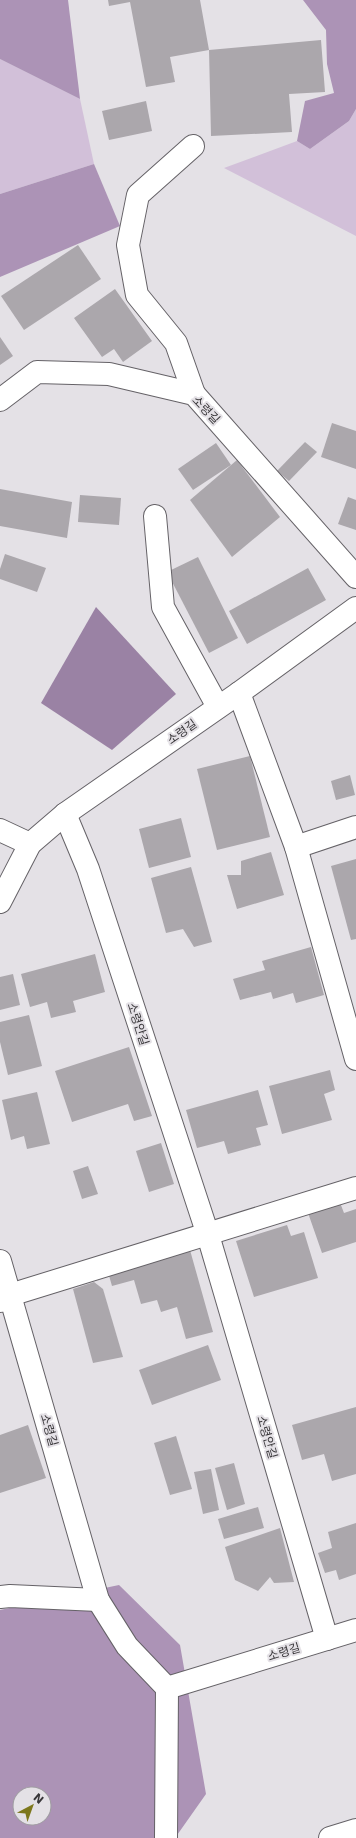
<svg xmlns="http://www.w3.org/2000/svg" width="356" height="1838" font-family="'DejaVu Sans','Noto Sans KR',sans-serif">
  <style>
    .green { fill: #d2c0d9 }
    .forest { fill: #ac93b6; fill-rule: evenodd }
    .water { fill: #9a82a4 }
    .building { fill: #aba7ac }
    .lines { fill: none; stroke-linecap: round; stroke-linejoin: round }
    .minor-casing { stroke: #656267; stroke-width: 24 }
    .major-casing { stroke: #656267; stroke-width: 24 }
    .minor { stroke: #fff; stroke-width: 22 }
    .major { stroke: #fff; stroke-width: 22 }
    .labels { text-anchor: middle; stroke-width: 4; stroke-linejoin: round; paint-order: stroke }
    .street-label { font-size: 12px; fill: #383639; stroke: #e4e1e6 }
  </style>
  <rect width="100%" height="100%" fill="#e4e1e6"/>
  <!-- green -->
  <g class="green">
    <path d="M0,59L80,99L94,164L0,194Z"/>
    <path d="M356,109V236L224,168L297,141L310,149L349,121Z"/>
  </g>
  <!-- forest -->
  <g class="forest">
    <path d="M0,0H68L80,99L0,59Z"/>
    <path d="M303,0H356V109L349,121L310,149L297,141L305,101L334,93L327,64L326,30Z"/>
    <path d="M94,164L120,226L0,277V194Z"/>
    <path d="M119,1585L180,1645L206,1794L175,1838H0V1610ZM20,1794H44V1818H20Z"/>
  </g>
  <!-- water -->
  <path class="water" d="M96,607L176,694L112,750L41,703Z"/>
  <!-- building -->
  <g class="building">
    <path d="M108,0H200L209,50L170,57L175,82L146,87L130,2L109,6Z"/>
    <path d="M321,40L325,92L289,94L292,132L211,136L209,50Z"/>
    <path d="M146,101L152,131L109,140L102,111Z"/>
    <path d="M78,245L101,279L24,330L1,296Z"/>
    <path d="M115,289L152,341L123,362L114,349L102,357L74,318Z"/>
    <path d="M0,337L13,356L0,365Z"/>
    <path d="M332,423L356,431V469L321,457Z"/>
    <path d="M305,442L317,452L289,481L277,471Z"/>
    <path d="M216,443L231,465L193,490L178,469Z"/>
    <path d="M237,460L280,517L232,557L190,500Z"/>
    <path d="M0,489L72,502L67,538L0,526Z"/>
    <path d="M80,495L121,498L119,525L78,522Z"/>
    <path d="M348,497L356,500V530L338,524Z"/>
    <path d="M5,554L46,568L37,592L0,579V569Z"/>
    <path d="M198,557L238,638L209,653L167,572Z"/>
    <path d="M308,568L326,600L247,644L229,611Z"/>
    <path d="M250,756L270,837L217,850L197,769Z"/>
    <path d="M350,775L355,795L336,800L331,781Z"/>
    <path d="M181,818L191,857L149,868L139,829Z"/>
    <path d="M271,852L284,895L237,909L227,875H241V861Z"/>
    <path d="M356,859V939L351,940L331,866Z"/>
    <path d="M191,867L212,942L194,947L183,929L166,933L151,878Z"/>
    <path d="M311,947L324,995L296,1003L293,993L273,999L271,992L240,1000L233,979L265,970L262,961Z"/>
    <path d="M95,954L105,992L73,1001L76,1012L51,1018L47,1002L30,1007L21,974Z"/>
    <path d="M13,974L20,1005L0,1010V977Z"/>
    <path d="M29,1015L42,1066L8,1075L0,1042V1022Z"/>
    <path d="M129,1047L152,1116L134,1121L128,1104L72,1122L55,1071Z"/>
    <path d="M330,1070L335,1090L324,1094L332,1120L282,1134L269,1086Z"/>
    <path d="M258,1090L268,1125L256,1128L261,1145L228,1154L224,1141L197,1148L186,1110Z"/>
    <path d="M37,1092L50,1144L27,1149L24,1136L11,1140L2,1100Z"/>
    <path d="M161,1143L174,1184L149,1192L136,1151Z"/>
    <path d="M88,1166L98,1194L82,1199L73,1171Z"/>
    <path d="M339,1200L344,1213L356,1209V1242L322,1253L307,1210Z"/>
    <path d="M287,1225L291,1236L304,1232L318,1278L254,1297L236,1241Z"/>
    <path d="M190,1250L213,1332L186,1339L177,1307L161,1312L157,1300L141,1304L134,1280L112,1286L108,1272Z"/>
    <path d="M94,1282L103,1289L123,1357L93,1363L73,1289Z"/>
    <path d="M208,1345L221,1380L152,1405L139,1370Z"/>
    <path d="M356,1407V1474L332,1481L324,1454L302,1460L292,1425Z"/>
    <path d="M28,1425L46,1478L0,1493V1435Z"/>
    <path d="M176,1436L192,1489L170,1495L154,1443Z"/>
    <path d="M234,1463L245,1504L227,1510L215,1468Z"/>
    <path d="M211,1469L219,1510L203,1514L194,1472Z"/>
    <path d="M258,1507L264,1528L224,1539L218,1519Z"/>
    <path d="M356,1523V1574L339,1580L336,1570L325,1573L318,1553L332,1548L328,1532Z"/>
    <path d="M280,1528L294,1582L274,1583L270,1577L258,1591L235,1580L225,1547Z"/>
  </g>
  <g class="lines">
    <defs>
      <g id="minor">
        <path d="M193,146L138,195L128,245L137,295L176,343L194,394"/>
        <path d="M0,400L37,372L109,374L194,394L356,577"/>
        <path d="M155,516L163,607L218,707"/>
        <path d="M239,693L296,847L356,1059"/>
        <path d="M65,814L88,869L208,1235L327,1639"/>
        <path d="M0,830L30,844"/>
        <path d="M296,847L356,827"/>
        <path d="M0,902L30,844L65,814L239,693L356,608"/>
        <path d="M0,1261L98,1600L127,1646L167,1688L166,1838"/>
        <path d="M0,1301L10,1295L356,1188"/>
        <path d="M0,1597L10,1596L98,1600"/>
        <path d="M167,1688L356,1630"/>
      </g>
      <path id="major" d="M330,1838L356,1830"/>
    </defs>
    <!-- minor casing -->
    <use href="#minor" class="minor-casing"/>
    <!-- major casing -->
    <use href="#major" class="major-casing"/>
    <!-- minor -->
    <use href="#minor" class="minor"/>
    <!-- major -->
    <use href="#major" class="major"/>
  </g>
  <g class="labels">
    <!-- street labels -->
    <g class="street-label">
      <text transform="translate(206 410) rotate(46)" y="4">소령길</text>
      <text transform="translate(182 732) rotate(-35)" y="4">소령길</text>
      <text transform="translate(138 1024) rotate(72)" y="4">소령안길</text>
      <text transform="translate(49 1430) rotate(74)" y="4">소령길</text>
      <text transform="translate(267 1437) rotate(74)" y="4">소령안길</text>
      <text transform="translate(284 1652) rotate(-17)" y="4">소령길</text>
    </g>
  </g>
  <!-- north arrow -->
  <g transform="translate(32 1806) rotate(41)"><circle r="19" fill="#e4e1e6" stroke="#9f9da1"/>
  <path d="M0-3L7 15L0 10L-7 15Z" fill="#7d771c"/>
  <text y="-6" font-size="11" font-weight="bold" text-anchor="middle" fill="#383639">N</text>
  </g>
</svg>
